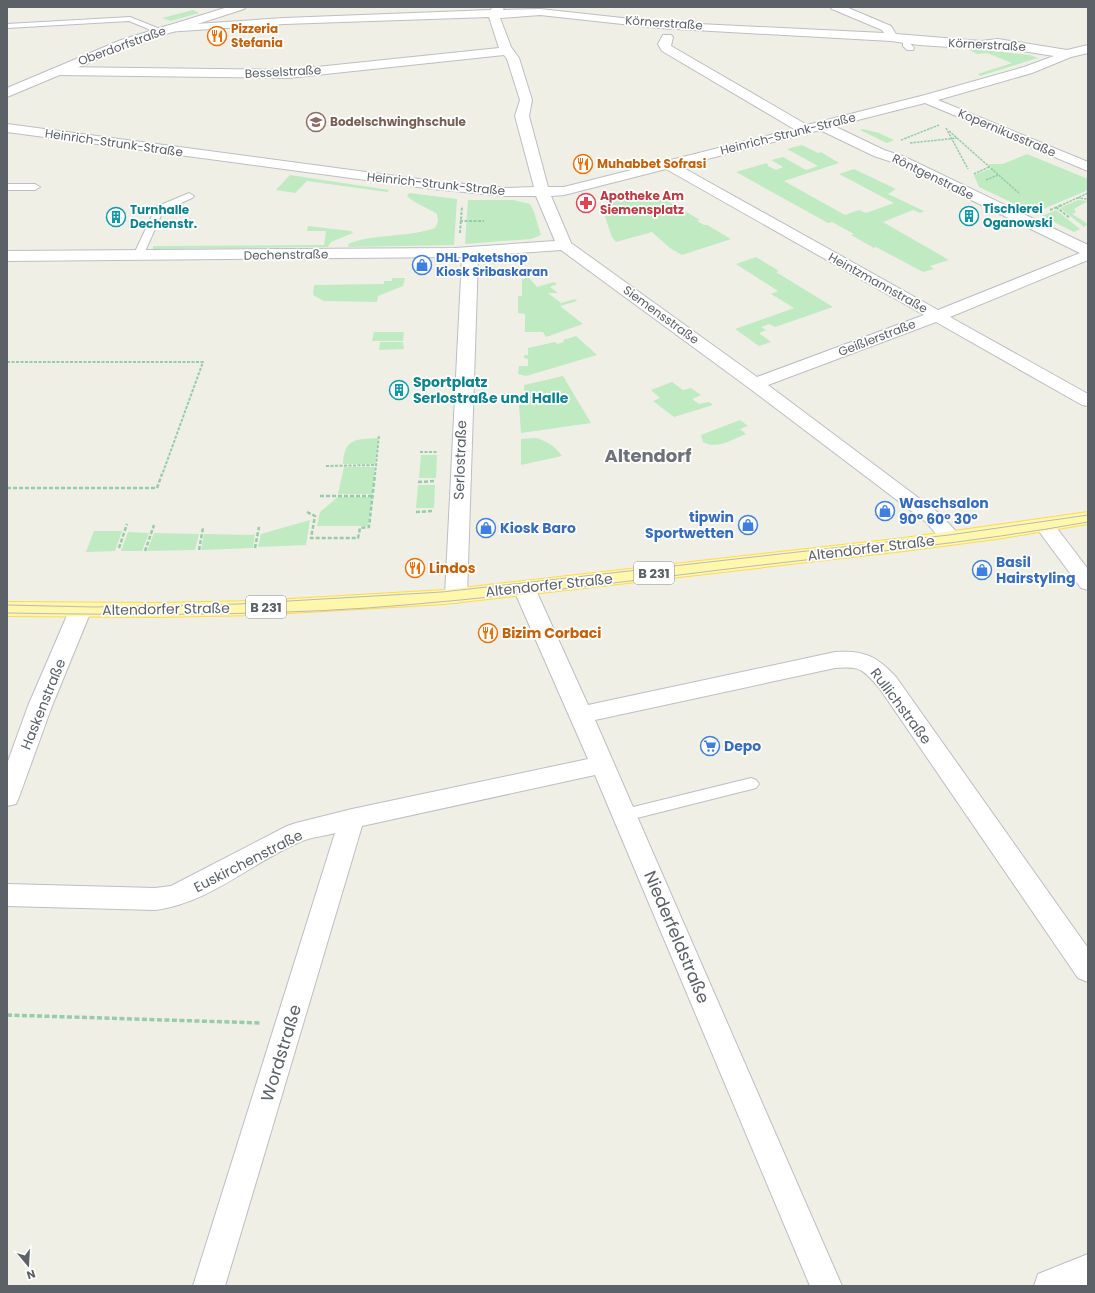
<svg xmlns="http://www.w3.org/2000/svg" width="1095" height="1293" font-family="Poppins,sans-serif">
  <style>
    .green { fill: #bfeac2 }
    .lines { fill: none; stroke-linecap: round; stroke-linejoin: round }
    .service-casing { stroke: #bcbec5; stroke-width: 2 }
    .minor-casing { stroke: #bcbec5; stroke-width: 2 }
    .tertiary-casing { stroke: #bcbec5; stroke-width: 2 }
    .primary-casing { stroke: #ffda4f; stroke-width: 2 }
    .path-far3 { stroke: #96ccaa; stroke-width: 1.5; stroke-dasharray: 2.5 1; stroke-linecap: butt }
    .path-far2 { stroke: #96ccaa; stroke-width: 2; stroke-dasharray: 3 1.5; stroke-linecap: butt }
    .path-far1 { stroke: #96ccaa; stroke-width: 2.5; stroke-dasharray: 4 2; stroke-linecap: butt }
    .path { stroke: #96ccaa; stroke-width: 3.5; stroke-dasharray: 5 2.5; stroke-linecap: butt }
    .service { fill: #fff; fill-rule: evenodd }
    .minor { fill: #fff; fill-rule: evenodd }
    .tertiary { fill: #fff; fill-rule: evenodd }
    .primary { fill: #fff7ab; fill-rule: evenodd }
    .tram { stroke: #b8b9ba; stroke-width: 1 }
    .labels { text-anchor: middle; stroke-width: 3.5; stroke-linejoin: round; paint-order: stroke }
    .far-street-label { font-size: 12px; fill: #5c6067; stroke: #fff }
    .far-food-label { font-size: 12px; font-weight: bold; fill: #c56008; stroke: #fff; text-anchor: start }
    .far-education-label { font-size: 12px; font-weight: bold; fill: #785e54; stroke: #fff; text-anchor: start }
    .far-health-label { font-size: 12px; font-weight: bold; fill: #be3a42; stroke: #fff; text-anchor: start }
    .far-culture-label { font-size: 12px; font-weight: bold; fill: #0d838f; stroke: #fff; text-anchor: start }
    .far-shop-label { font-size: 12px; font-weight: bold; fill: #366cbe; stroke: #fff; text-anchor: start }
    .shield { fill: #fff; stroke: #8d9095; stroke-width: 1 }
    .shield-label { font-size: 13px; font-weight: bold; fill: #5c6067 }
    .culture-label { font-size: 14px; font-weight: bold; fill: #0d838f; stroke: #fff; text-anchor: start }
    .street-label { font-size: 14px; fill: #5c6067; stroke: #fff }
    .shop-label { font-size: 14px; font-weight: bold; fill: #366cbe; stroke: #fff; text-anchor: start }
    .food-label { font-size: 14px; font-weight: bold; fill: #c56008; stroke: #fff; text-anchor: start }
    .near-street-label { font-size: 17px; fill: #5c6067; stroke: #fff }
    .district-label { font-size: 18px; font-weight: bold; fill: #6d7279; stroke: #fff }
  </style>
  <rect width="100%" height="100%" fill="#f0efe5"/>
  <!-- green -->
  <g class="green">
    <path d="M193,10L199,13L171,21L162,18Z"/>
    <path d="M972,49L1030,55L1038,58L980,76L978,74L1012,63L987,53L977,54L970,50Z"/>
    <path d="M863,129L879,133L894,140L887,143L860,130Z"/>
    <path d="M802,145L818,153L821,152L839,163L784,181L845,215L859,210L866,213L894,203L839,174L854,169L896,189L888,194L924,211L920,213L913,210L883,222L949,260L930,266L934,269L923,272L876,247L874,248L851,235L854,234L832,222L828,223L736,172L767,163L768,166L776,170L783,167L771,160L783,157L806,170L818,166L787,149Z"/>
    <path d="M1027,154L1088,179V190L1034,213L979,187L974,175L992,168L988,164H1003Z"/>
    <path d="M290,175L389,190L387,192L307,181L295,193L276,190Z"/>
    <path d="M651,191L700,220L697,221L704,225H707L731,239L682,255L670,248L652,232L616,242L612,237L601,205Z"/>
    <path d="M409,193L457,199L454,245L349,247L348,244C375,233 406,238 435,228L438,222L437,214C428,208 414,203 407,196Z"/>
    <path d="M468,200H513L530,204L534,212L541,235L531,239L465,244Z"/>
    <path d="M1078,200L1088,201L1074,209L1076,212L1072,214L1088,224L1084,227L1060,208Z"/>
    <path d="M1056,210L1080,229L1074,232L1042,216Z"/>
    <path d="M308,226L351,231L353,233L331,242L328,247L153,249V246L324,245L326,231H307Z"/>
    <path d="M756,257L779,271L776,272L833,307L775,327L769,324L761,327L766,330L759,333L771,342L759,346L735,329L794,308L771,294L778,291L736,264Z"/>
    <path d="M392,278H405L403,286L378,296L377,302L324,301L313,295L314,285L384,284V281H392Z"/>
    <path d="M529,278L537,287L554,282L557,284L550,287L558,293H548L561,303L575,299L577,301L560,306L583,324L546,337L543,332H525V314L518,313V296H522V279Z"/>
    <path d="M374,332H404L403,341H372Z"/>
    <path d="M576,336L597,355L526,376L518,374L519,366H528V359L524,358V355H528V348L555,342L557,344L564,342L563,340Z"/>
    <path d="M380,342H403L404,349L379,350Z"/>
    <path d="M563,376L591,423L521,433L519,405L524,404V385Z"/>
    <path d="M672,382L683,390L691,388L701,395L692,399L699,404L709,402L713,405L674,417L653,401L660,398L651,390Z"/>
    <path d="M740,420L748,426L740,429L746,434C733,439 717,450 703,442L701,435Z"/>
    <path d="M378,438L375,464H343C344,439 355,439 378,438Z"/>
    <path d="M536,438C547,441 555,446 562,456L521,465V439Z"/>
    <path d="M421,455H437L436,478H419Z"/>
    <path d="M344,467H375L372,494H338Z"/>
    <path d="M418,485H435L434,508H416Z"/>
    <path d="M338,497H372L368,526H317L320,512Z"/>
    <path d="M310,520L306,545L258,547L261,534Z"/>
    <path d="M94,531H122L115,551L86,552Z"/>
    <path d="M128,532L149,533L142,551H121Z"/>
    <path d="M154,533L199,534L195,550L147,551Z"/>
    <path d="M204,534L253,535L255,534L253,548L201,550Z"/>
  </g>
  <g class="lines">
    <defs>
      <g id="service">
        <path d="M130,17L165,31L158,33L129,21L7,28V24Z"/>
        <path d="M903,38H909L910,43L914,48L913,50H907L903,46Z"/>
        <path d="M7,184H35L40,187L35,190H7Z"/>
        <path d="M189,193L194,196L192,198L163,211L143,256L141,258H135L133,256L156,207Z"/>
        <path d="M751,778L756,780L759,784L756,788L625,821L619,819L617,815L619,811L625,809Z"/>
      </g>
      <g id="minor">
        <path d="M492,7H504L503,10L540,9L659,22L884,33L882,30L832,9L830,7H846L891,26L896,34L981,41L998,39L1067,50L1088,45V53L1071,57L1032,73L938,100L1088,162V171L925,103L834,126L884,150L905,157L1088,245V260L950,317L1088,394V406L1082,405L936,322L768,385L940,514L962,538L959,542C943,547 936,533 926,522L749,388L561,250L478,256L467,596L463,601L456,603L449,601L445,596L462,257L7,261V251L455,248L555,241L536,196H506L433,189L7,132V124L433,181L506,188L534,187L515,116L520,100L507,59L504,55L288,78L58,75L52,71L58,67L288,70L499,48L489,17L284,24L166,32L160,29L166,26L284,18L491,10ZM540,15L659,28L891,41L919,45L981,49L998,47L1054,56L1024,67L925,95L807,125L671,46L673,37L671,35H663L658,44L662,51L794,129L564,187H548L529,116L532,100L519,58L511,47L500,18ZM820,130L874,156L895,163L1080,253L938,310L680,166ZM666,169L924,315L757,377L571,243L551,196L564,195Z"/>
        <path d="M1045,520L1052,522L1088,569V590L1081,588L1035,526L1038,522Z"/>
        <path d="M524,581L531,583L535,588L588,705L835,652C864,650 877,656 896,677L1088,948V982L1078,978L880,689C863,669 861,666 835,668L595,720L842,1286H810L595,775L362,826L225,1286H193L335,833C325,836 312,837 302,841C252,862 210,903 155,910L7,906V884L155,888L171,886L287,826L296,823L352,809L588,759L513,588L517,583Z"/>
        <path d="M80,604L88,606L91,611L52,706L19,797L16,804L7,806V764L28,706L69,611L72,606Z"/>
        <path d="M1088,1254V1286H1034L1038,1274Z"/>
      </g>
      <path id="tertiary" d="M228,7H246L244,9L129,46L7,97V88L121,40Z"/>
      <path id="primary" d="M1088,512V524L996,539L904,551L444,604L256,615L156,617L7,616V602L156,603L256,601L444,590L904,538Z"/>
    </defs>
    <!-- service casing -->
    <use href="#service" class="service-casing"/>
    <!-- minor casing -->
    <use href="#minor" class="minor-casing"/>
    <!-- tertiary casing -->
    <use href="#tertiary" class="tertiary-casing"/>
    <!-- primary casing -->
    <use href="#primary" class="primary-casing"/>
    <!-- path-far3 -->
    <g class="path-far3">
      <path d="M946,128L968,169"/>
      <path d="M949,131L1020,194"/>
      <path d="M901,140L939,125"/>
      <path d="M910,143L957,138"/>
      <path d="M974,174L989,167"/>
      <path d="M986,180L998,175"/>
      <path d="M1077,198L1088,199"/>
      <path d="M1060,206L1088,193"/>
    </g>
    <!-- path-far2 -->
    <g class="path-far2">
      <path d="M1056,207L1070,218"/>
      <path d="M1050,210L1062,205"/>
      <path d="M460,221H484"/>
      <path d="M460,233L462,206"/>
      <path d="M7,362H203L162,475"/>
      <path d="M420,452H437"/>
      <path d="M326,466L376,465"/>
      <path d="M375,475L379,435"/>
    </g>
    <!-- path-far1 -->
    <g class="path-far1">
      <path d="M418,482L436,481"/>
      <path d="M7,488H157L162,474"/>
      <path d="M320,496H372"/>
      <path d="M307,512L315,516L311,538H358L360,528L369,527L375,474"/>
      <path d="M416,512L434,511"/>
      <path d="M119,548L127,524"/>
      <path d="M255,548L259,527"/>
      <path d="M199,550L203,528"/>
      <path d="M145,551L154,525"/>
    </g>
    <!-- path -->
    <path class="path" d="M7,1015L261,1023"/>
    <!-- service -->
    <use href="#service" class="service"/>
    <!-- minor -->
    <use href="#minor" class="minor"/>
    <!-- tertiary -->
    <use href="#tertiary" class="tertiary"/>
    <!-- primary -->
    <use href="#primary" class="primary"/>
    <!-- tram -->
    <g class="tram">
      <path d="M7,605L94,607L238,604L442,592L949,535L1088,515"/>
      <path d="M7,613C127,615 247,616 367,608C491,599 613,583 736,568C854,554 971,543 1088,522"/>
    </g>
  </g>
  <!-- icons -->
  <defs>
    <symbol id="restaurant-ring" viewBox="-11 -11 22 22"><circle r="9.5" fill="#fff" stroke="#e8710a" stroke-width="1.5"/><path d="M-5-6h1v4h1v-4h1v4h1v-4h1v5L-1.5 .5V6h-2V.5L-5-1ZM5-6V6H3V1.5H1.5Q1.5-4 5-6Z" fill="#e8710a"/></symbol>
    <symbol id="school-ring" viewBox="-11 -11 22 22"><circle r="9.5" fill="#fff" stroke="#8d6e63" stroke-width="1.5"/><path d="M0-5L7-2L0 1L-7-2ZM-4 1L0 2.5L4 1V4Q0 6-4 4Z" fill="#8d6e63"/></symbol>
    <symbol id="pharmacy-ring" viewBox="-11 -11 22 22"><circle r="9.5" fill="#fff" stroke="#e0444e" stroke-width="1.5"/><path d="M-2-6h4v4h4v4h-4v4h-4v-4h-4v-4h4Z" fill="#e0444e"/></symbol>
    <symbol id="building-ring" viewBox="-11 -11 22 22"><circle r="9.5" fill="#fff" stroke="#0f9aa8" stroke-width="1.5"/><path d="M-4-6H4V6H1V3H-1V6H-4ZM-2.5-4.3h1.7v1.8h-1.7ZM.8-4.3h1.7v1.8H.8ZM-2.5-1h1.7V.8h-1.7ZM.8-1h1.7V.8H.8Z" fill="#0f9aa8"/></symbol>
    <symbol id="shop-ring" viewBox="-11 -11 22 22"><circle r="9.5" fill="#fff" stroke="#3f7fe0" stroke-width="1.5"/><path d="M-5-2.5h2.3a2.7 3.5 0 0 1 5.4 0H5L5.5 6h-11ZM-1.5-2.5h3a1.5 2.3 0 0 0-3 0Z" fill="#3f7fe0"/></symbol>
    <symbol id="supermarket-ring" viewBox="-11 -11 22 22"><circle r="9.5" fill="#fff" stroke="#3f7fe0" stroke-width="1.5"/><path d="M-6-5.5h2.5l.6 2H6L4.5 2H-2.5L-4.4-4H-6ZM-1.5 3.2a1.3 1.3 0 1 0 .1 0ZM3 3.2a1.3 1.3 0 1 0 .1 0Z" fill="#3f7fe0"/></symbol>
  </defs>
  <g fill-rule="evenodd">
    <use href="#restaurant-ring" x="206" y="25" width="22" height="22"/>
    <use href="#school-ring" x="305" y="111" width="22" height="22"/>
    <use href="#restaurant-ring" x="572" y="153" width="22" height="22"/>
    <use href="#pharmacy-ring" x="575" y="192" width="22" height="22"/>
    <use href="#building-ring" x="958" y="205" width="22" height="22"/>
    <use href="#building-ring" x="105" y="206" width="22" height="22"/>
    <use href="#shop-ring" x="411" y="254" width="22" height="22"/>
    <use href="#building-ring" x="388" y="379" width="22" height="22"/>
    <use href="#shop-ring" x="874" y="500" width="22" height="22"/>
    <use href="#shop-ring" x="737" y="514" width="22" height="22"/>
    <use href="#shop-ring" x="475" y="517" width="22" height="22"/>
    <use href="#restaurant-ring" x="404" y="557" width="22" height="22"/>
    <use href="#shop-ring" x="971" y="559" width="22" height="22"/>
    <use href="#restaurant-ring" x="477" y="622" width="22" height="22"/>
    <use href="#supermarket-ring" x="699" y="735" width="22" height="22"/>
  </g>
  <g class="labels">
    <!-- far-street labels -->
    <g class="far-street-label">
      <text transform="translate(664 23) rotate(4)" y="4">Körnerstraße</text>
      <text transform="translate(987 45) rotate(3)" y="4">Körnerstraße</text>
      <text transform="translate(122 46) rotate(-20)" y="4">Oberdorfstraße</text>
      <text transform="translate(283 72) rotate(-3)" y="4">Besselstraße</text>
      <text transform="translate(1007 133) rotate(23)" y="4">Kopernikusstraße</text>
      <text transform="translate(788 134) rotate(-14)" y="4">Heinrich-Strunk-Straße</text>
      <text transform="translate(114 143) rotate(8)" y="4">Heinrich-Strunk-Straße</text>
      <text transform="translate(933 177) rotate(26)" y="4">Röntgenstraße</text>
      <text transform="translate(436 184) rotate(6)" y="4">Heinrich-Strunk-Straße</text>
      <text transform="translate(286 255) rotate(-1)" y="4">Dechenstraße</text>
      <text transform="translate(878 283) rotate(29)" y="4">Heintzmannstraße</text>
      <text transform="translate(661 315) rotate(36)" y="4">Siemensstraße</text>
      <text transform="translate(877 338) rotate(-21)" y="4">Geißlerstraße</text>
    </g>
    <!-- far-food labels -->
    <g class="far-food-label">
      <text x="231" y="33">Pizzeria<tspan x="231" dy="14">Stefania</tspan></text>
      <text x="597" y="168">Muhabbet Sofrasi</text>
    </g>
    <!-- far-education labels -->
    <g class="far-education-label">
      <text x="330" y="126">Bodelschwinghschule</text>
    </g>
    <!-- far-health labels -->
    <g class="far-health-label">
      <text x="600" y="200">Apotheke Am<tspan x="600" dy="14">Siemensplatz</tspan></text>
    </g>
    <!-- far-culture labels -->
    <g class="far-culture-label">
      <text x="983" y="213">Tischlerei<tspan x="983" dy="14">Oganowski</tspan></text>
      <text x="130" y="214">Turnhalle<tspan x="130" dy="14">Dechenstr.</tspan></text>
    </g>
    <!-- far-shop labels -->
    <g class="far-shop-label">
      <text x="436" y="262">DHL Paketshop<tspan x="436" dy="14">Kiosk Sribaskaran</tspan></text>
    </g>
    <!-- shield labels -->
    <g class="shield">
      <rect x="634" y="562" width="40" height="22" rx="3"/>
      <rect x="246" y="596" width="40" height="22" rx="3"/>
    </g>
    <g class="shield-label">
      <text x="654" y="578">B 231</text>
      <text x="266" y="612">B 231</text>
    </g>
    <!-- culture labels -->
    <g class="culture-label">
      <text x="413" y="387">Sportplatz<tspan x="413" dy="16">Serlostraße und Halle</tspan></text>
    </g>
    <!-- street labels -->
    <g class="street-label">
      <text transform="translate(460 460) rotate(-88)" y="5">Serlostraße</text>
      <text transform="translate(871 548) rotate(-7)" y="5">Altendorfer Straße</text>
      <text transform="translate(549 585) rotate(-6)" y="5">Altendorfer Straße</text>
      <text transform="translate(166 609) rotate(-1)" y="5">Altendorfer Straße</text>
      <text transform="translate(43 704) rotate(-68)" y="5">Haskenstraße</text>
      <text transform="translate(901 706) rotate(53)" y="5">Rullichstraße</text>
      <text transform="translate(248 861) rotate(-27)" y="5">Euskirchenstraße</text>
    </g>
    <!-- shop labels -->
    <g class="shop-label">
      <text x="899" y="508">Waschsalon<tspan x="899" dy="16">90° 60° 30°</tspan></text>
      <text x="734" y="522" text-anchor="end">tipwin<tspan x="734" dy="16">Sportwetten</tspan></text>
      <text x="500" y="533">Kiosk Baro</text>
      <text x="996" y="567">Basil<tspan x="996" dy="16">Hairstyling</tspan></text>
      <text x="724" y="751">Depo</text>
    </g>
    <!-- food labels -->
    <g class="food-label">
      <text x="429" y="573">Lindos</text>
      <text x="502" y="638">Bizim Corbaci</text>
    </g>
    <!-- near-street labels -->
    <g class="near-street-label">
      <text transform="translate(677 937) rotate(67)" y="6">Niederfeldstraße</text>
      <text transform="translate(281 1053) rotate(-73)" y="6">Wordstraße</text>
    </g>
    <!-- district labels -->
    <g class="district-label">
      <text x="648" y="462">Altendorf</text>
    </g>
  </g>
  <!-- border -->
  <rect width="1095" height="1293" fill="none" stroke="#5c6067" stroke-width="16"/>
  <!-- north arrow -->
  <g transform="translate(28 1265) rotate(162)" stroke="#ffffff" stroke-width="3" paint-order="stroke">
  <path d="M0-3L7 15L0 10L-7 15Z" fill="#5c6067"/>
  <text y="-6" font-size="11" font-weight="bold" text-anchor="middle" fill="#5c6067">N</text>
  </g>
</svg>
